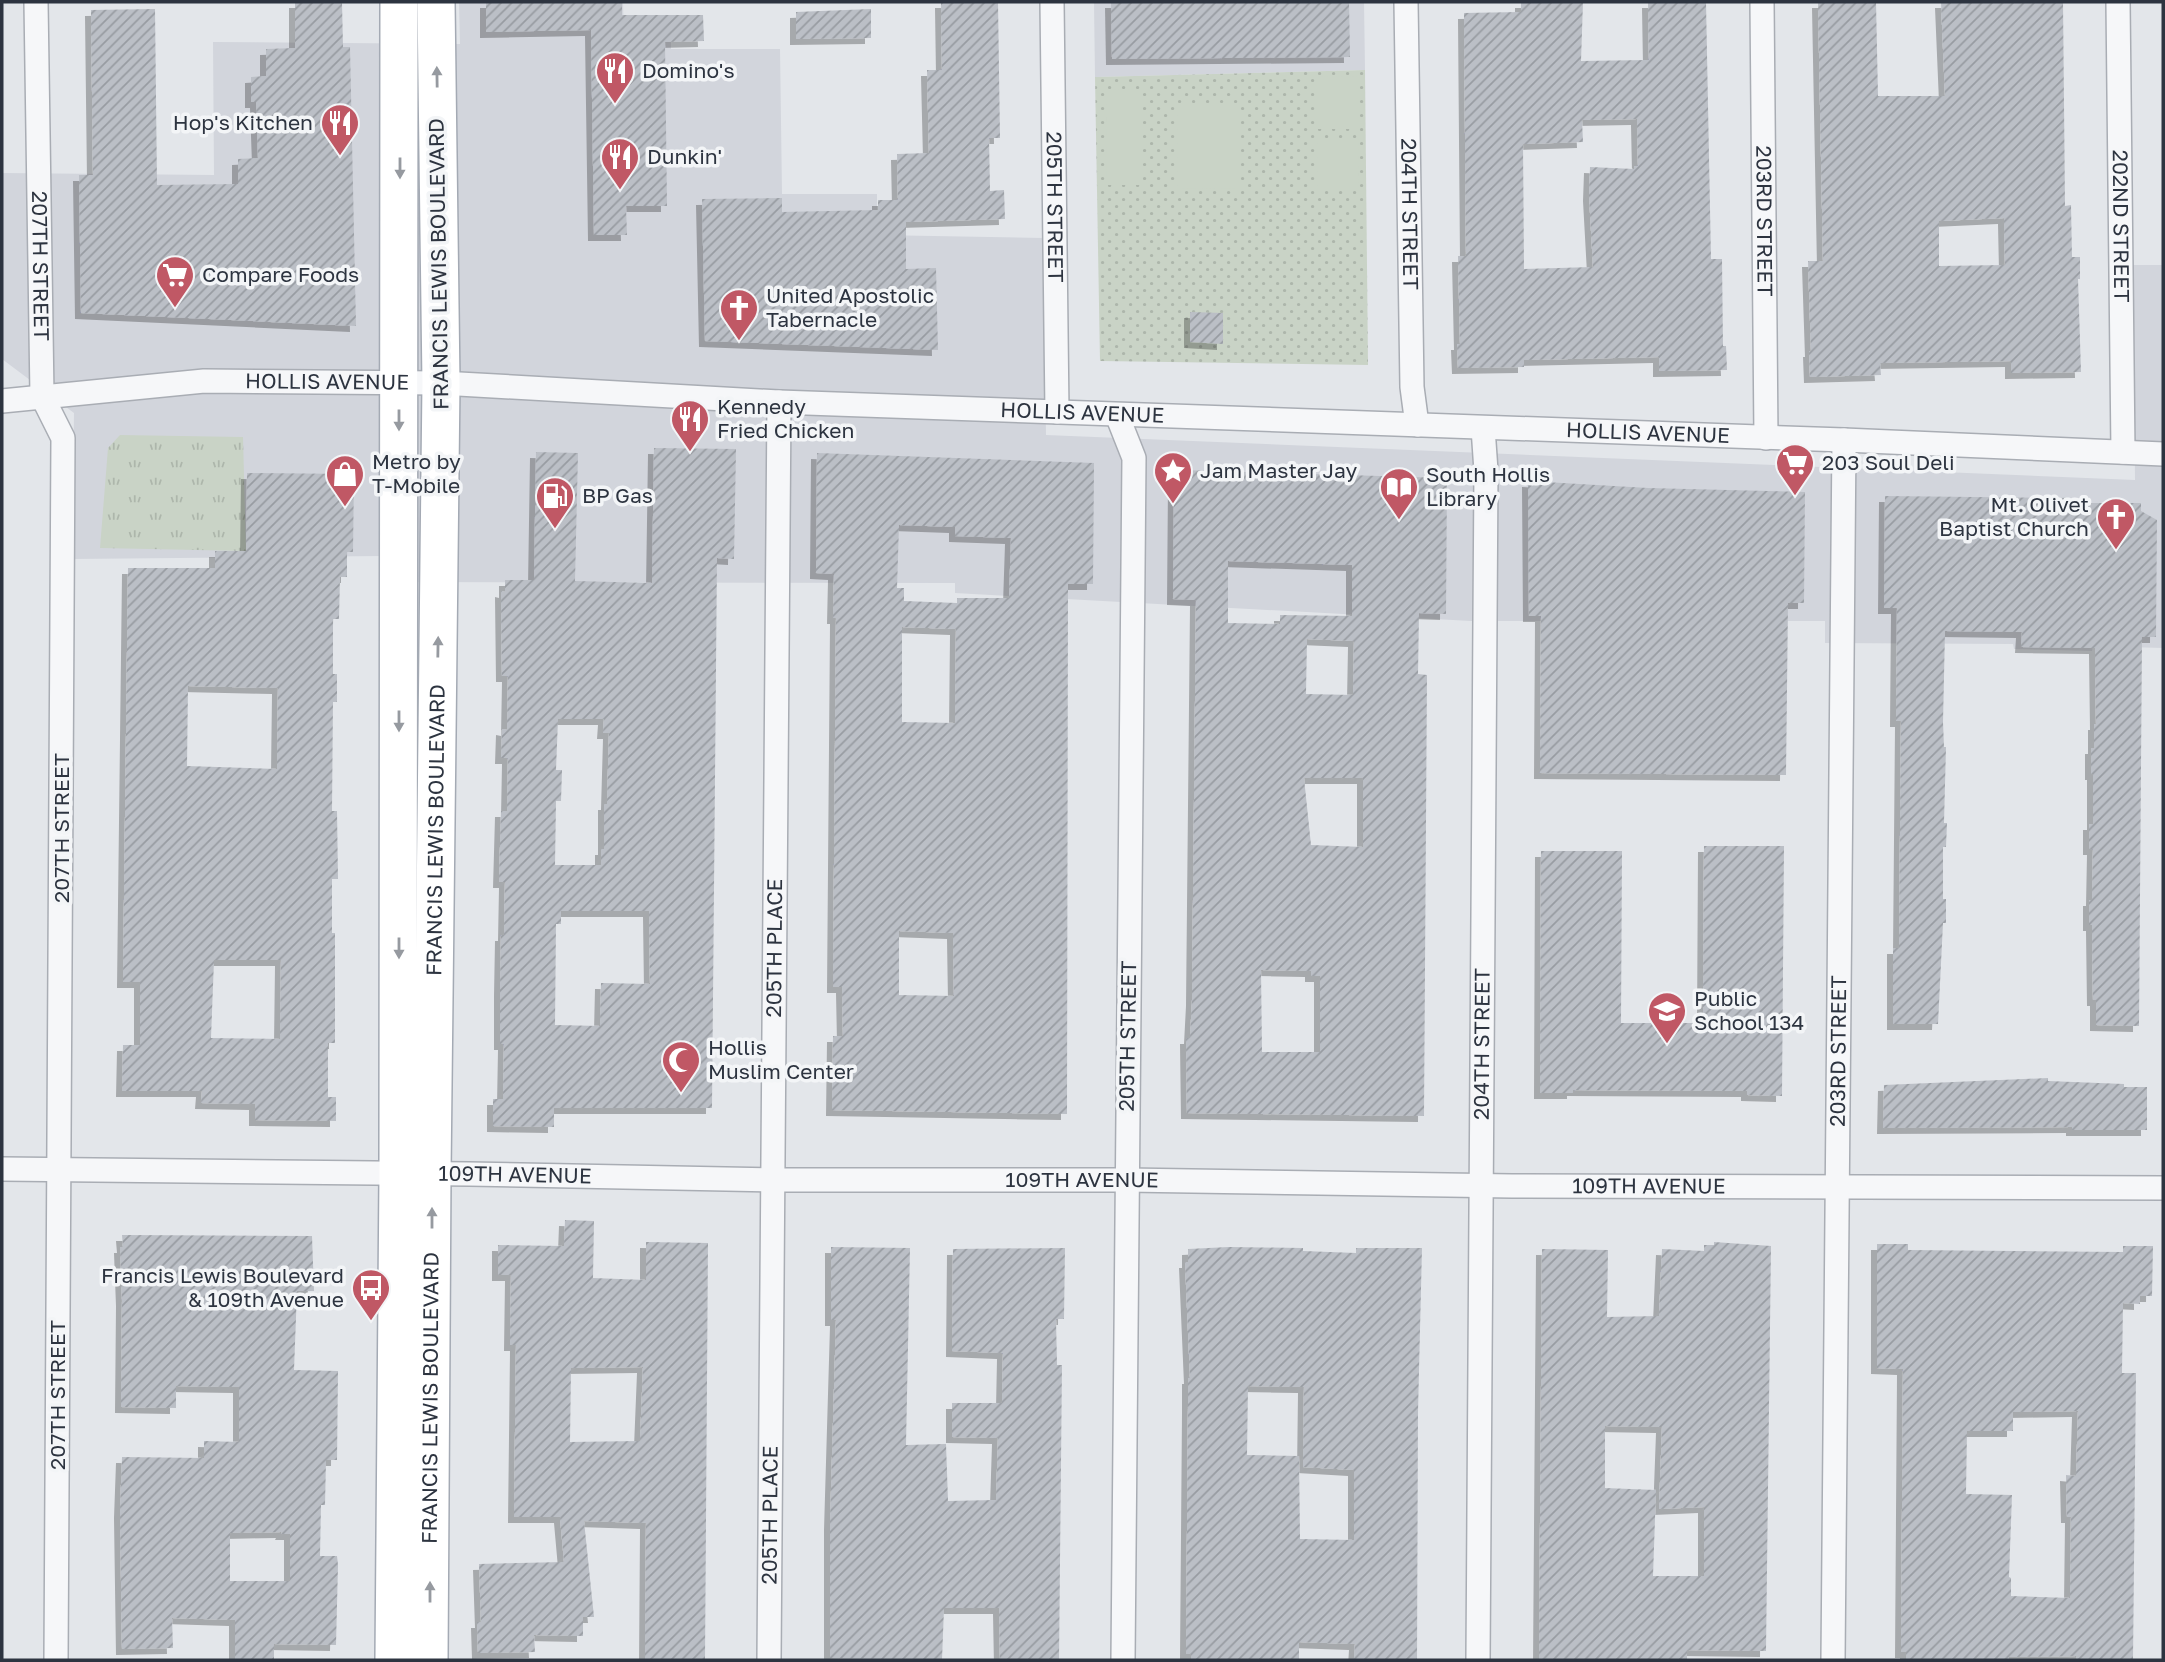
<svg xmlns="http://www.w3.org/2000/svg" width="2165" height="1662" font-family="'Golos Text',sans-serif">
  <style>
    .built { fill: #d2d5dc }
    .grass { fill: url(#grass-tufts) }
    .park { fill: url(#park-dots) }
    .pitch { fill: #c9d3c6 }
    .building { fill: url(#building-hatch); fill-rule: evenodd; filter: url(#shadow) }
    .lines { fill: none; stroke-linecap: round; stroke-linejoin: round }
    .minor-casing { stroke: #a9adb4; stroke-width: 26 }
    .primary-casing { stroke: #a4aab4; stroke-width: 40 }
    .minor { stroke: #f6f7f9; stroke-width: 23 }
    .primary { stroke: #fff; stroke-width: 37 }
    .oneway { fill: #969aa0 }
    .labels { text-anchor: middle; stroke-width: 7; stroke-linejoin: round; paint-order: stroke }
    .poi-label { font-size: 21px; fill: #2d3440; stroke: #f3f5f7; text-anchor: start }
    .street-label { font-size: 21px; fill: #2d3440; stroke: #f3f5f7 }
  </style>
  <defs>
    <pattern id="grass-tufts" width="24" height="20" patternUnits="userSpaceOnUse" patternTransform="scale(1.75)"><rect width="24" height="20" fill="#c9d3c6"/><path d="M3 7l-1-3M5 7V3M7 7l1-3M15 17l-1-3M17 17v-4M19 17l1-3" fill="none" stroke="#adb6ab"/></pattern>
    <pattern id="park-dots" width="8" height="8" patternUnits="userSpaceOnUse" patternTransform="scale(1.75)"><rect width="8" height="8" fill="#c9d3c6"/><path d="M2 2h.1M6 6h.1" fill="none" stroke="#adb6ab" stroke-width="1.8" stroke-linecap="round"/></pattern>
    <pattern id="building-hatch" width="6" height="6" patternUnits="userSpaceOnUse" patternTransform="scale(1.75)"><rect width="6" height="6" fill="#bbbfc6"/><path d="M-1 1l2-2M0 6l6-6M5 7l2-2" fill="none" stroke="#989ca2"/></pattern>
    <filter id="shadow"><feDropShadow dx="-6" dy="6" stdDeviation="0" flood-color="#0004"/></filter>
  </defs>
  <rect width="100%" height="100%" fill="#e3e6ea"/>
  <!-- built -->
  <g class="built">
    <path d="M459,2H623L624,40H671V49H780L782,194H877V235L1043,238L1046,435L2135,480L2133,265H2163V648L2093,646L2092,651L2014,649L2013,644L1825,643V621H1471L955,593V583L383,582L381,556L72,559L74,413L2,359V173L214,175L213,42L460,44Z"/>
    <path d="M1094,2H1364L1365,70L1095,77Z"/>
  </g>
  <!-- grass -->
  <path class="grass" d="M120,435L243,437L246,551L100,548L108,448Z"/>
  <!-- park -->
  <path class="park" d="M1365,70L1368,365L1100,361L1095,77Z"/>
  <!-- pitch -->
  <g class="pitch">
    <path d="M1358,76V129H1317V77Z"/>
    <path d="M1141,89V185H1107L1106,90Z"/>
    <path d="M1178,105H1239V188L1178,189Z"/>
    <path d="M1318,138H1358L1359,191H1318Z"/>
  </g>
  <!-- building -->
  <g class="building">
    <path d="M295,2H342L343,47H350L356,326L81,313L79,175H93L91,10L155,9L157,185L238,184V159L258,158L256,102H251V77L266,76V49L295,48Z"/>
    <path d="M486,2H622V15H703L704,41L665,42L667,206H626L627,235H594L591,30L486,32Z"/>
    <path d="M941,2H998L1000,138H989L990,191L1004,190L1005,219L906,222V269L936,268L938,350L705,341L702,199L782,198V212L878,210V200H898L897,154L929,153L927,70H942Z"/>
    <path d="M1111,2H1349L1350,57L1112,59Z"/>
    <path d="M1521,2H1583L1581,61L1649,60L1648,2H1706L1711,259H1722L1723,346H1726L1727,370L1659,371V357L1524,360V367L1458,368L1457,344H1460L1458,256H1466L1464,13L1521,12ZM1637,119L1638,166H1634V169L1590,167L1589,195L1593,267L1524,269L1523,144L1583,142L1582,120Z"/>
    <path d="M1818,2H1876L1878,96H1945L1941,2H2063L2065,206L2071,205L2072,257H2080V279H2078L2081,372L2011,373V361L1880,363L1881,375L1810,377L1809,351H1811L1808,261H1823ZM2004,218L2005,265L1939,266V221Z"/>
    <path d="M871,9V38L796,39V12Z"/>
    <path d="M1190,312L1223,313V344L1190,342Z"/>
    <path d="M654,448L736,449L734,559L717,558L712,1108H554V1127L493,1126V1099H503L504,1044H500V990L501,935H504L505,882H499L501,811H507L508,758H501L502,729L507,730L508,676H502L501,591L505,592V580H534L536,452L578,453L575,581L652,583ZM558,719H604L603,733H609L607,804H604V849H601V865H555L556,801H561L562,770H556ZM561,911H649L650,984L601,983L600,1026L555,1025L556,924H561Z"/>
    <path d="M817,453L1094,463L1093,584H1068L1067,1114L832,1110L833,1036H843L842,987H833L836,618H833L834,574L816,573ZM899,525L955,527V536L1011,538L1009,598H957V603L904,601V588H897ZM902,627L956,629L955,723L902,722ZM899,931L953,933L954,996L899,995Z"/>
    <path d="M1182,470L1447,478L1446,614L1419,613L1418,674L1427,675L1424,1116L1187,1113L1186,1038H1190L1192,1000L1196,600L1173,599L1174,477ZM1228,561L1352,565V616L1280,615V624L1228,623ZM1307,639L1354,641L1353,695L1306,694ZM1304,778H1363V847L1311,845ZM1261,970L1311,971V976H1320V1052H1262Z"/>
    <path d="M247,473L354,474L353,552H347V577H340L339,619H333V674H337V702H333L332,811H337L338,879H332V933H335V1043H328V1097H336V1121L255,1120V1104L201,1103L202,1091H122L123,1045H140V982H123L128,568H215V551H246ZM188,686L278,688L277,769L187,766ZM214,960H281L280,1039L211,1038Z"/>
    <path d="M1528,481L1648,488L1805,492L1804,603H1788L1786,775L1540,773L1541,616H1529Z"/>
    <path d="M1885,496L2077,498V503H2141V511L2157,520L2156,637H2142L2139,1026L2096,1025V1000H2093L2092,925H2089V900H2092L2093,849H2089V824H2093V774H2091V748H2094V724H2096L2095,648L2021,647L2022,632L1945,631L1943,722L1944,747H1946L1944,823H1947L1946,847H1943V899H1946V923H1943L1938,1024H1893V948H1899L1901,721H1896L1897,608H1884Z"/>
    <path d="M1704,846H1784L1782,1096L1747,1095V1091L1573,1090V1093H1540L1541,851H1622L1621,1023H1703Z"/>
    <path d="M2048,1078V1081L2124,1084V1087H2147V1130H2072V1127L1883,1128L1884,1085Z"/>
    <path d="M565,1220L594,1221L593,1278L646,1280V1242L708,1243L705,1660H645L646,1523L584,1521L594,1617H583V1636L534,1635L535,1652L478,1653L477,1622H481L479,1564L564,1562L560,1517H514L516,1345H510L511,1275H498V1245L564,1246ZM643,1367L640,1441L570,1442L571,1368Z"/>
    <path d="M122,1235L312,1236L314,1291H297L294,1370L338,1371L337,1460H326L325,1505H321L320,1556H337L338,1565L336,1645L274,1644V1660H235V1620L172,1618L173,1648L122,1649L120,1512L122,1457L204,1458V1441L239,1442V1387L176,1386V1408L121,1407L122,1300L120,1247H123ZM282,1532L281,1534H290V1581H230V1533Z"/>
    <path d="M1714,1242L1771,1246L1766,1651L1687,1650V1660H1539L1542,1249L1608,1250L1607,1317L1659,1316L1662,1249L1704,1251V1245H1714ZM1605,1426L1662,1427L1659,1509L1704,1507V1576H1653L1656,1490L1605,1488Z"/>
    <path d="M1877,1244H1908V1250L2014,1251L2123,1252V1246H2153L2152,1296H2140V1304L2123,1303L2122,1373H2136L2133,1660H2076L2077,1656L2009,1657V1660H1906V1652H1901L1903,1369L1877,1368ZM2078,1411L2076,1476L2066,1475L2067,1517H2071L2070,1598L2011,1596V1578L2009,1577L2012,1495L1966,1494L1967,1431H2013V1412Z"/>
    <path d="M831,1247L910,1248L906,1445L946,1444L948,1501L996,1500L998,1438L952,1437V1403H1002L1003,1353L952,1351L953,1249L1065,1248L1064,1319H1056L1057,1365H1062L1059,1660H1000L999,1608H944L942,1660L830,1658V1524L836,1320H831Z"/>
    <path d="M1229,1247L1303,1248V1251L1356,1253V1248H1422L1418,1412L1417,1660H1354L1355,1644L1299,1642V1660H1191V1654H1186L1188,1407V1378H1190L1185,1262H1188V1249ZM1248,1386L1304,1387L1303,1467L1354,1470V1540L1300,1539L1299,1456L1247,1455Z"/>
  </g>
  <g class="lines">
    <defs>
      <g id="minor">
        <path id="s1" d="M36,2L42,396L63,438L56,1660"/>
        <path id="s2" d="M1052,2L1057,412"/>
        <path id="s3" d="M1406,2L1412,387L1417,425"/>
        <path id="s4" d="M1762,2L1766,438"/>
        <path id="s5" d="M2118,2L2123,452"/>
        <path id="s6" d="M2,401L204,381L441,383L779,402L1844,440L2163,454"/>
        <path d="M1117,415L1134,458L1123,1660"/>
        <path id="s7" d="M2,1169L469,1174L772,1180H1127L1512,1186L2163,1188"/>
        <path id="s8" d="M769,1660L779,402"/>
        <path id="s9" d="M1478,1660L1486,471L1483,428"/>
        <path id="s10" d="M1833,1660L1844,440"/>
      </g>
      <g id="primary">
        <path d="M394,1660L398,1173L399,2"/>
        <path id="s11" d="M429,1660L432,1173L441,383L436,2"/>
      </g>
    </defs>
    <!-- minor casing -->
    <use href="#minor" class="minor-casing"/>
    <!-- primary casing -->
    <use href="#primary" class="primary-casing"/>
    <!-- minor -->
    <use href="#minor" class="minor"/>
    <!-- primary -->
    <use href="#primary" class="primary"/>
  </g>
  <!-- one-way arrows -->
  <defs><path id="oneway-solid" d="M-6-.8H1V-3.2L6.5 0L1 3.2V.8H-6Z" transform="scale(1.75)"/></defs>
  <g class="oneway">
    <use href="#oneway-solid" transform="translate(437 77) rotate(-91)"/>
    <use href="#oneway-solid" transform="translate(400 168) rotate(90)"/>
    <use href="#oneway-solid" transform="translate(399 420) rotate(90)"/>
    <use href="#oneway-solid" transform="translate(438 647) rotate(-89)"/>
    <use href="#oneway-solid" transform="translate(399 721) rotate(90)"/>
    <use href="#oneway-solid" transform="translate(399 948) rotate(90)"/>
    <use href="#oneway-solid" transform="translate(432 1218) rotate(-90)"/>
    <use href="#oneway-solid" transform="translate(430 1592) rotate(-90)"/>
  </g>
  <!-- icons -->
  <defs>
    <symbol id="restaurant-pin" viewBox="-11 -11 22 30"><path d="M0 17L-7.5 6A9.5 9.5 0 1 1 7.5 6Z" fill="#c05865" stroke="#f3f5f7"/><path d="M-5-6h1v4h1v-4h1v4h1v-4h1v5L-1.5 .5V6h-2V.5L-5-1ZM5-6V6H3V1.5H1.5Q1.5-4 5-6Z" fill="#fff"/></symbol>
    <symbol id="supermarket-pin" viewBox="-11 -11 22 30"><path d="M0 17L-7.5 6A9.5 9.5 0 1 1 7.5 6Z" fill="#c05865" stroke="#f3f5f7"/><path d="M-6-5.5h2.5l.6 2H6L4.5 2H-2.5L-4.4-4H-6ZM-1.5 3.2a1.3 1.3 0 1 0 .1 0ZM3 3.2a1.3 1.3 0 1 0 .1 0Z" fill="#fff"/></symbol>
    <symbol id="church-pin" viewBox="-11 -11 22 30"><path d="M0 17L-7.5 6A9.5 9.5 0 1 1 7.5 6Z" fill="#c05865" stroke="#f3f5f7"/><path d="M-1.2-6h2.4v3.5h3.3v2.4h-3.3V6h-2.4V-.1h-3.3v-2.4h3.3Z" fill="#fff"/></symbol>
    <symbol id="sight-pin" viewBox="-11 -11 22 30"><path d="M0 17L-7.5 6A9.5 9.5 0 1 1 7.5 6Z" fill="#c05865" stroke="#f3f5f7"/><path d="M0-6L1.8-2.2L6-1.7L2.9 1.2L3.7 5.4L0 3.3L-3.7 5.4L-2.9 1.2L-6-1.7L-1.8-2.2Z" fill="#fff"/></symbol>
    <symbol id="shop-pin" viewBox="-11 -11 22 30"><path d="M0 17L-7.5 6A9.5 9.5 0 1 1 7.5 6Z" fill="#c05865" stroke="#f3f5f7"/><path d="M-5-2.5h2.3a2.7 3.5 0 0 1 5.4 0H5L5.5 6h-11ZM-1.5-2.5h3a1.5 2.3 0 0 0-3 0Z" fill="#fff"/></symbol>
    <symbol id="library-pin" viewBox="-11 -11 22 30"><path d="M0 17L-7.5 6A9.5 9.5 0 1 1 7.5 6Z" fill="#c05865" stroke="#f3f5f7"/><path d="M-6-4Q-3-5.5-.7-3.5V5Q-3 3-6 4ZM6-4Q3-5.5 .7-3.5V5Q3 3 6 4Z" fill="#fff"/></symbol>
    <symbol id="fuel-pin" viewBox="-11 -11 22 30"><path d="M0 17L-7.5 6A9.5 9.5 0 1 1 7.5 6Z" fill="#c05865" stroke="#f3f5f7"/><path d="M-5.5-6h7V0h2V4h1.3V-2.5L3-4.5l.8-.8L6-3V5H2.5V1h-1V6h-7ZM-4.2-4.7v3.2H.2V-4.7Z" fill="#fff"/></symbol>
    <symbol id="school-pin" viewBox="-11 -11 22 30"><path d="M0 17L-7.5 6A9.5 9.5 0 1 1 7.5 6Z" fill="#c05865" stroke="#f3f5f7"/><path d="M0-5L7-2L0 1L-7-2ZM-4 1L0 2.5L4 1V4Q0 6-4 4Z" fill="#fff"/></symbol>
    <symbol id="mosque-pin" viewBox="-11 -11 22 30"><path d="M0 17L-7.5 6A9.5 9.5 0 1 1 7.5 6Z" fill="#c05865" stroke="#f3f5f7"/><path d="M3.5-4.9A6 6 0 1 0 3.5 4.9A5 5 0 1 1 3.5-4.9Z" fill="#fff"/></symbol>
    <symbol id="bus-pin" viewBox="-11 -11 22 30"><path d="M0 17L-7.5 6A9.5 9.5 0 1 1 7.5 6Z" fill="#c05865" stroke="#f3f5f7"/><path d="M-5-6H5V4H4V6H2V4H-2V6H-4V4H-5ZM-3.5-4V0h7V-4ZM-3.5 1.2v1.5H-2V1.2ZM2 1.2v1.5H3.5V1.2Z" fill="#fff"/></symbol>
  </defs>
  <g fill-rule="evenodd">
    <use href="#restaurant-pin" x="593" y="49" width="44" height="60"/>
    <use href="#restaurant-pin" x="318" y="101" width="44" height="60"/>
    <use href="#restaurant-pin" x="598" y="135" width="44" height="60"/>
    <use href="#supermarket-pin" x="153" y="253" width="44" height="60"/>
    <use href="#church-pin" x="717" y="286" width="44" height="60"/>
    <use href="#restaurant-pin" x="668" y="397" width="44" height="60"/>
    <use href="#supermarket-pin" x="1773" y="441" width="44" height="60"/>
    <use href="#sight-pin" x="1151" y="449" width="44" height="60"/>
    <use href="#shop-pin" x="323" y="452" width="44" height="60"/>
    <use href="#library-pin" x="1377" y="465" width="44" height="60"/>
    <use href="#fuel-pin" x="533" y="474" width="44" height="60"/>
    <use href="#church-pin" x="2094" y="495" width="44" height="60"/>
    <use href="#school-pin" x="1645" y="989" width="44" height="60"/>
    <use href="#mosque-pin" x="659" y="1038" width="44" height="60"/>
    <use href="#bus-pin" x="349" y="1266" width="44" height="60"/>
  </g>
  <g class="labels">
    <!-- poi labels -->
    <g class="poi-label">
      <text x="642" y="78">Domino's</text>
      <text x="313" y="130" text-anchor="end">Hop's Kitchen</text>
      <text x="647" y="164">Dunkin'</text>
      <text x="202" y="282">Compare Foods</text>
      <text x="766" y="303">United Apostolic<tspan x="766" dy="24">Tabernacle</tspan></text>
      <text x="717" y="414">Kennedy<tspan x="717" dy="24">Fried Chicken</tspan></text>
      <text x="372" y="469">Metro by<tspan x="372" dy="24">T-Mobile</tspan></text>
      <text x="1822" y="470">203 Soul Deli</text>
      <text x="1200" y="478">Jam Master Jay</text>
      <text x="1426" y="482">South Hollis<tspan x="1426" dy="24">Library</tspan></text>
      <text x="582" y="503">BP Gas</text>
      <text x="2089" y="512" text-anchor="end">Mt. Olivet<tspan x="2089" dy="24">Baptist Church</tspan></text>
      <text x="1694" y="1006">Public<tspan x="1694" dy="24">School 134</tspan></text>
      <text x="708" y="1055">Hollis<tspan x="708" dy="24">Muslim Center</tspan></text>
      <text x="344" y="1283" text-anchor="end">Francis Lewis Boulevard<tspan x="344" dy="24">&amp; 109th Avenue</tspan></text>
    </g>
    <!-- street labels -->
    <g class="street-label">
      <text dy="7" stroke="none"><textPath href="#s2" startOffset="205">205TH STREET</textPath></text>
      <text dy="7" stroke="none"><textPath href="#s3" startOffset="212">204TH STREET</textPath></text>
      <text dy="7" stroke="none"><textPath href="#s4" startOffset="219">203RD STREET</textPath></text>
      <text dy="7" stroke="none"><textPath href="#s5" startOffset="224">202ND STREET</textPath></text>
      <text transform="translate(439 264) rotate(-91)" y="7">FRANCIS LEWIS BOULEVARD</text>
      <text dy="7" stroke="none"><textPath href="#s1" startOffset="264">207TH STREET</textPath></text>
      <text dy="7" stroke="none"><textPath href="#s6" startOffset="326">HOLLIS AVENUE</textPath></text>
      <text dy="7" stroke="none"><textPath href="#s6" startOffset="1082">HOLLIS AVENUE</textPath></text>
      <text dy="7" stroke="none"><textPath href="#s6" startOffset="1648">HOLLIS AVENUE</textPath></text>
      <text transform="translate(62 828) rotate(-90)" y="7">207TH STREET</text>
      <text dy="7" stroke="none"><textPath href="#s11" startOffset="830">FRANCIS LEWIS BOULEVARD</textPath></text>
      <text dy="7" stroke="none"><textPath href="#s8" startOffset="712">205TH PLACE</textPath></text>
      <text transform="translate(1128 1036) rotate(-89)" y="7">205TH STREET</text>
      <text dy="7" stroke="none"><textPath href="#s9" startOffset="616">204TH STREET</textPath></text>
      <text dy="7" stroke="none"><textPath href="#s10" startOffset="609">203RD STREET</textPath></text>
      <text dy="7" stroke="none"><textPath href="#s7" startOffset="513">109TH AVENUE</textPath></text>
      <text dy="7" stroke="none"><textPath href="#s7" startOffset="1080">109TH AVENUE</textPath></text>
      <text dy="7" stroke="none"><textPath href="#s7" startOffset="1647">109TH AVENUE</textPath></text>
      <text transform="translate(58 1395) rotate(-90)" y="7">207TH STREET</text>
      <text dy="7" stroke="none"><textPath href="#s11" startOffset="262">FRANCIS LEWIS BOULEVARD</textPath></text>
      <text dy="7" stroke="none"><textPath href="#s8" startOffset="145">205TH PLACE</textPath></text>
    </g>
  </g>
  <!-- border -->
  <rect width="2165" height="1662" fill="none" stroke="#2d3440" stroke-width="7"/>
</svg>
